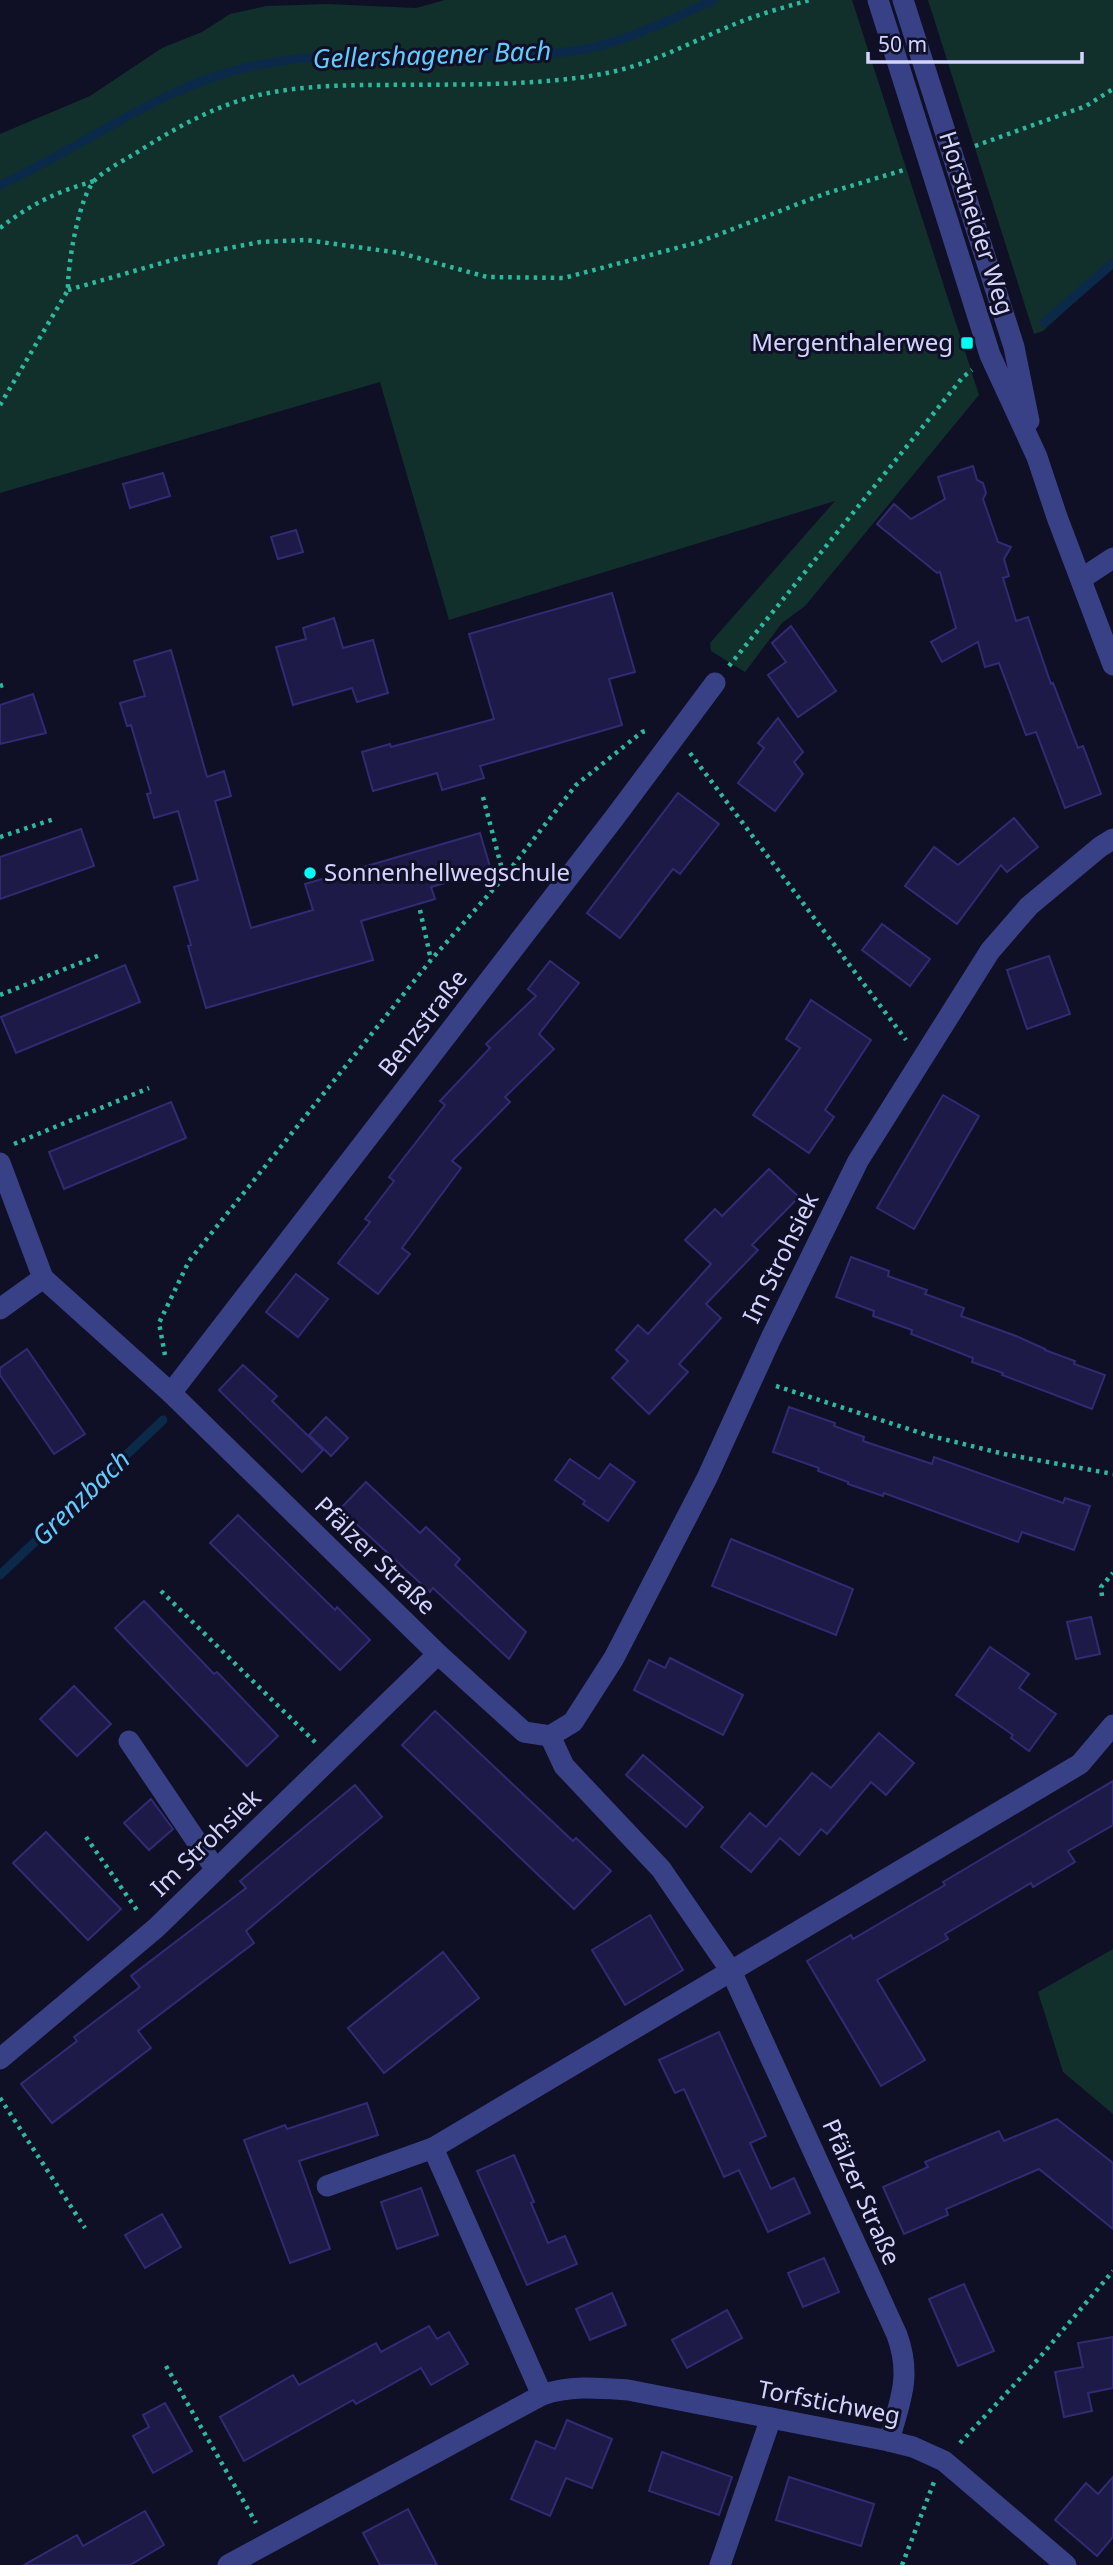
<svg xmlns="http://www.w3.org/2000/svg" width="1113" height="2565" font-family="'Noto Sans',sans-serif">
  <style>
    .green { fill: #12302b }
    .lines { fill: none; stroke-linecap: round; stroke-linejoin: round }
    .stream { stroke: #0b2a49; stroke-width: 9 }
    .building { fill: #1d1a47; stroke: #302c74; stroke-width: 2 }
    .path { stroke: #2db99e; stroke-width: 4.5; stroke-dasharray: 3.5 5; stroke-linecap: butt }
    .minor { stroke: #394186; stroke-width: 21 }
    .poi-dot { fill: #00fff5; stroke: #0f0f26; stroke-width: 2.5 }
    .labels { text-anchor: middle; stroke-width: 6; stroke-linejoin: round; paint-order: stroke }
    .street-label { font-size: 24px; fill: #d4d5ff; stroke: #0f0f26 }
    .poi-label { font-size: 24px; fill: #d4d5ff; stroke: #0f0f26; text-anchor: end }
    .water-label { font-size: 26px; font-style: italic; fill: #62ccff; stroke: #0f0f26 }
  </style>
  <rect width="100%" height="100%" fill="#0f0f26"/>
  <!-- green -->
  <g class="green">
    <path d="M445,0H852L979,395L805,606L782,623L745,672L711,651L710,643L835,501L449,620L380,382L0,493V134L90,96L162,48L202,32L230,14L266,6L327,4L416,8Z"/>
    <path d="M928,0H1113V267L1043,331L1034,334Z"/>
    <path d="M1113,1949V2114L1063,2072L1038,1992Z"/>
  </g>
  <g class="lines">
    <!-- stream -->
    <g class="stream">
      <path d="M0,185C86,146 164,83 258,65C328,51 398,54 469,55C509,55 552,56 591,48C633,38 674,18 714,0"/>
      <path d="M1044,323L1113,263"/>
      <path d="M0,1575L163,1420"/>
    </g>
  </g>
  <!-- building -->
  <g class="building">
    <path d="M973,466L977,480L983,483L986,493L983,499L998,542L1011,547L1004,559L1009,576L1003,578L1016,621L1028,617L1051,684L1053,683L1078,748L1083,746L1101,794L1065,808L1036,732L1026,735L999,663L985,667L978,642L942,662L931,642L956,628L940,572L937,573L877,524L894,504L911,519L945,499L938,477Z"/>
    <path d="M163,473L170,496L130,508L123,484Z"/>
    <path d="M296,530L303,552L278,559L271,537Z"/>
    <path d="M612,593L635,672L609,679L622,725L480,766L484,778L442,790L437,773L373,791L362,752L390,744L391,747L494,719L469,634Z"/>
    <path d="M334,618L343,648L373,640L388,693L357,702L352,688L293,705L276,647L306,639L303,628Z"/>
    <path d="M791,626L836,691L798,717L768,675L786,662L772,643Z"/>
    <path d="M171,650L207,777L224,771L228,785L231,796L215,801L251,928L313,910L305,884L480,833L491,870L431,887L435,899L361,921L373,960L206,1008L188,946L191,945L174,887L198,880L178,811L154,818L147,794L151,793L131,725L127,726L120,703L145,696L134,661Z"/>
    <path d="M33,694L46,733L0,744V705Z"/>
    <path d="M778,718L803,752L794,762L803,774L775,811L738,783L764,748L758,743Z"/>
    <path d="M678,793L719,824L680,874L673,869L620,938L587,913Z"/>
    <path d="M1014,818L1038,847L1007,872L1001,865L957,924L905,886L934,847L958,865Z"/>
    <path d="M81,829L94,866L0,899V857Z"/>
    <path d="M882,924L930,959L910,986L862,950Z"/>
    <path d="M1049,956L1070,1014L1027,1029L1007,970Z"/>
    <path d="M550,961L579,983L539,1034L554,1049L505,1097L510,1102L452,1161L461,1168L402,1248L410,1254L378,1294L338,1263L370,1222L365,1219L394,1181L389,1177L445,1105L440,1101L490,1048L486,1044L536,996L528,989Z"/>
    <path d="M125,965L140,1002L16,1053L1,1017Z"/>
    <path d="M811,1000L871,1040L825,1110L834,1117L809,1153L753,1115L800,1048L786,1039Z"/>
    <path d="M943,1095L979,1116L914,1229L877,1208Z"/>
    <path d="M171,1102L186,1138L64,1189L49,1152Z"/>
    <path d="M769,1169L799,1197L752,1245L758,1250L706,1304L721,1318L679,1364L688,1372L649,1414L612,1378L628,1361L616,1350L638,1325L648,1334L711,1264L685,1240L715,1209L722,1216Z"/>
    <path d="M851,1257L889,1271L888,1276L927,1290L925,1294L964,1308L961,1316L1016,1336L1045,1349V1350L1075,1361L1074,1364L1105,1375L1092,1409L1002,1375L1003,1373L972,1362L973,1358L911,1334L912,1330L873,1316L874,1311L836,1297Z"/>
    <path d="M296,1274L328,1299L298,1337L266,1312Z"/>
    <path d="M27,1349L85,1434L54,1454L0,1375V1368Z"/>
    <path d="M243,1365L277,1396L272,1401L323,1450L302,1472L219,1390Z"/>
    <path d="M789,1407L835,1423L834,1426L864,1437L863,1441L932,1464L934,1457L1063,1503L1065,1498L1090,1506L1074,1550L1022,1532L1018,1542L884,1493L883,1496L848,1484V1482L818,1471L819,1468L773,1452Z"/>
    <path d="M326,1417L348,1438L331,1456L309,1435Z"/>
    <path d="M570,1459L599,1479L610,1464L635,1482L608,1521L583,1504L585,1501L555,1480Z"/>
    <path d="M366,1482L420,1533L426,1527L460,1559L455,1565L526,1632L509,1659L433,1588L430,1592L340,1509Z"/>
    <path d="M238,1515L335,1610L337,1607L370,1640L340,1670L210,1543Z"/>
    <path d="M731,1539L853,1589L836,1635L712,1586Z"/>
    <path d="M144,1601L214,1674L217,1672L278,1736L247,1766L115,1628Z"/>
    <path d="M1091,1617L1100,1654L1076,1659L1067,1622Z"/>
    <path d="M990,1647L1029,1674L1019,1688L1056,1714L1029,1751L1011,1738L1013,1735L956,1695Z"/>
    <path d="M670,1658L743,1695L723,1735L634,1690L649,1660L665,1668Z"/>
    <path d="M74,1686L111,1724L77,1756L40,1719Z"/>
    <path d="M435,1711L573,1841L576,1838L611,1871L574,1909L402,1745Z"/>
    <path d="M879,1733L914,1763L886,1795L871,1782L827,1834L821,1829L799,1855L780,1838L751,1872L721,1847L750,1813L766,1827L812,1773L831,1788Z"/>
    <path d="M643,1755L703,1807L686,1827L626,1775Z"/>
    <path d="M1113,1781V1825L1068,1851L1075,1862L1033,1887L1031,1883L945,1934L948,1939L877,1980L925,2060L881,2086L807,1961L851,1935L853,1939L945,1885L943,1882Z"/>
    <path d="M355,1785L382,1817L246,1931L254,1943L138,2031L151,2048L52,2123L21,2084L77,2041L74,2037L140,1987L131,1976L246,1888L240,1881Z"/>
    <path d="M151,1799L173,1829L149,1850L124,1823Z"/>
    <path d="M46,1832L121,1909L88,1940L13,1863Z"/>
    <path d="M650,1915L683,1970L625,2005L592,1950Z"/>
    <path d="M443,1952L479,1998L384,2073L348,2028Z"/>
    <path d="M719,2032L766,2136L750,2143L771,2189L794,2178L810,2213L768,2232L739,2170L724,2177L684,2089L675,2093L659,2060Z"/>
    <path d="M367,2103L378,2135L299,2161L330,2249L290,2263L244,2140L285,2125L287,2129Z"/>
    <path d="M1057,2119L1113,2163V2229L1039,2169L946,2209L948,2215L904,2234L883,2187L928,2167L925,2162L999,2131L1004,2141Z"/>
    <path d="M514,2155L534,2202L531,2203L548,2243L565,2236L577,2264L527,2285L477,2171Z"/>
    <path d="M421,2188L438,2235L397,2249L381,2202Z"/>
    <path d="M162,2214L181,2247L145,2268L125,2235Z"/>
    <path d="M824,2258L839,2292L803,2307L788,2273Z"/>
    <path d="M964,2284L994,2351L958,2366L929,2299Z"/>
    <path d="M612,2293L626,2325L590,2340L576,2309Z"/>
    <path d="M727,2310L742,2338L687,2368L672,2340Z"/>
    <path d="M429,2326L437,2339L449,2332L468,2364L431,2385L421,2368L356,2404L353,2400L244,2461L220,2417L293,2375L299,2385L376,2343L381,2352Z"/>
    <path d="M1113,2337V2388L1088,2393L1092,2411L1064,2417L1055,2372L1083,2367L1078,2343Z"/>
    <path d="M165,2403L192,2451L153,2473L133,2436L149,2427L143,2415Z"/>
    <path d="M567,2420L612,2439L592,2488L566,2478L550,2516L511,2499L536,2441L555,2449Z"/>
    <path d="M662,2452L732,2477L719,2515L649,2491Z"/>
    <path d="M789,2477L874,2504L861,2546L776,2520Z"/>
    <path d="M1113,2477V2537L1097,2556L1055,2520L1086,2483L1098,2494Z"/>
    <path d="M408,2509L437,2565H380L363,2533Z"/>
    <path d="M145,2511L164,2545L130,2565H24L77,2535L83,2546Z"/>
  </g>
  <g class="lines">
    <!-- path -->
    <g class="path">
      <path d="M975,146L1086,106L1113,89"/>
      <path d="M0,228C31,204 56,192 94,181"/>
      <path d="M68,290L183,257L260,242L306,240L400,253L487,277L564,278L699,242L824,194L907,169"/>
      <path d="M0,405L68,290C67,267 79,194 96,179C108,168 123,161 136,153C175,128 214,106 259,95C298,86 340,85 380,85C453,84 536,87 607,73C652,64 693,41 735,24C759,14 785,7 810,0"/>
      <path d="M729,666L963,377L972,370"/>
      <path d="M0,686L3,685"/>
      <path d="M690,753L906,1040"/>
      <path d="M483,797L504,877"/>
      <path d="M0,837L54,819"/>
      <path d="M420,910L431,960"/>
      <path d="M0,995L100,955"/>
      <path d="M14,1144L149,1088"/>
      <path d="M165,1355L159,1323L189,1261L431,960L504,877L576,785L642,732L649,730"/>
      <path d="M776,1386L927,1435L1004,1454L1113,1474"/>
      <path d="M161,1591L316,1743"/>
      <path d="M1102,1596L1101,1587L1113,1573"/>
      <path d="M86,1837L139,1913"/>
      <path d="M0,2098L85,2228"/>
      <path d="M166,2366L256,2523"/>
      <path d="M960,2443L1040,2357L1113,2271"/>
      <path d="M902,2565L934,2482"/>
    </g>
    <!-- minor -->
    <g class="minor">
      <path d="M878,0L990,355L1037,457L1057,517L1113,665"/>
      <path d="M903,0L1014,347L1029,421"/>
      <path d="M1081,579L1113,558"/>
      <path d="M0,1163L43,1278L171,1393L438,1654L524,1732L550,1736L564,1766L661,1869L731,1971L897,2335C912,2377 900,2400 889,2441"/>
      <path d="M0,1309L43,1278"/>
      <path d="M171,1393L615,817L715,683"/>
      <path d="M550,1736L573,1722L614,1658L707,1478L771,1338L858,1161L990,951L1029,906L1100,847L1113,839"/>
      <path d="M129,1741L216,1870"/>
      <path d="M0,2059L156,1928L438,1654"/>
      <path d="M327,2186L433,2148"/>
      <path d="M542,2395L433,2148L1080,1764L1113,1725"/>
      <path d="M228,2565L542,2395C571,2385 599,2388 628,2390L889,2441L913,2447L944,2461L1066,2565"/>
      <path d="M720,2565L771,2418"/>
    </g>
  </g>
  <!-- markers -->
  <g class="poi-dot">
    <rect x="960" y="336" width="14" height="14" rx="3.5"/>
    <circle cx="310" cy="873" r="7"/>
  </g>
  <g class="labels">
    <!-- street labels -->
    <g class="street-label">
      <text transform="translate(976 223) rotate(72)" y="8">Horstheider Weg</text>
      <text transform="translate(423 1023) rotate(-52)" y="8">Benzstraße</text>
      <text transform="translate(781 1258) rotate(-64)" y="8">Im Strohsiek</text>
      <text transform="translate(375 1556) rotate(44)" y="8">Pfälzer Straße</text>
      <text transform="translate(206 1843) rotate(-44)" y="8">Im Strohsiek</text>
      <text transform="translate(861 2192) rotate(66)" y="8">Pfälzer Straße</text>
      <text transform="translate(829 2403) rotate(11)" y="8">Torfstichweg</text>
    </g>
    <!-- poi labels -->
    <g class="poi-label">
      <text x="953" y="351">Mergenthalerweg</text>
      <text x="324" y="881" text-anchor="start">Sonnenhellwegschule</text>
    </g>
    <!-- water labels -->
    <g class="water-label">
      <text transform="translate(432 55) rotate(-2)" y="9">Gellershagener Bach</text>
      <text transform="translate(81 1498) rotate(-44)" y="9">Grenzbach</text>
    </g>
  </g>
  <!-- scale -->
  <path d="M868 52v10h214v-10" fill="none" stroke="#d4d5ff" stroke-width="3.5"/>
  <text x="878" y="52" font-size="21" fill="#d4d5ff" stroke="#0f0f26" stroke-width="5" paint-order="stroke">50 m</text>
</svg>
